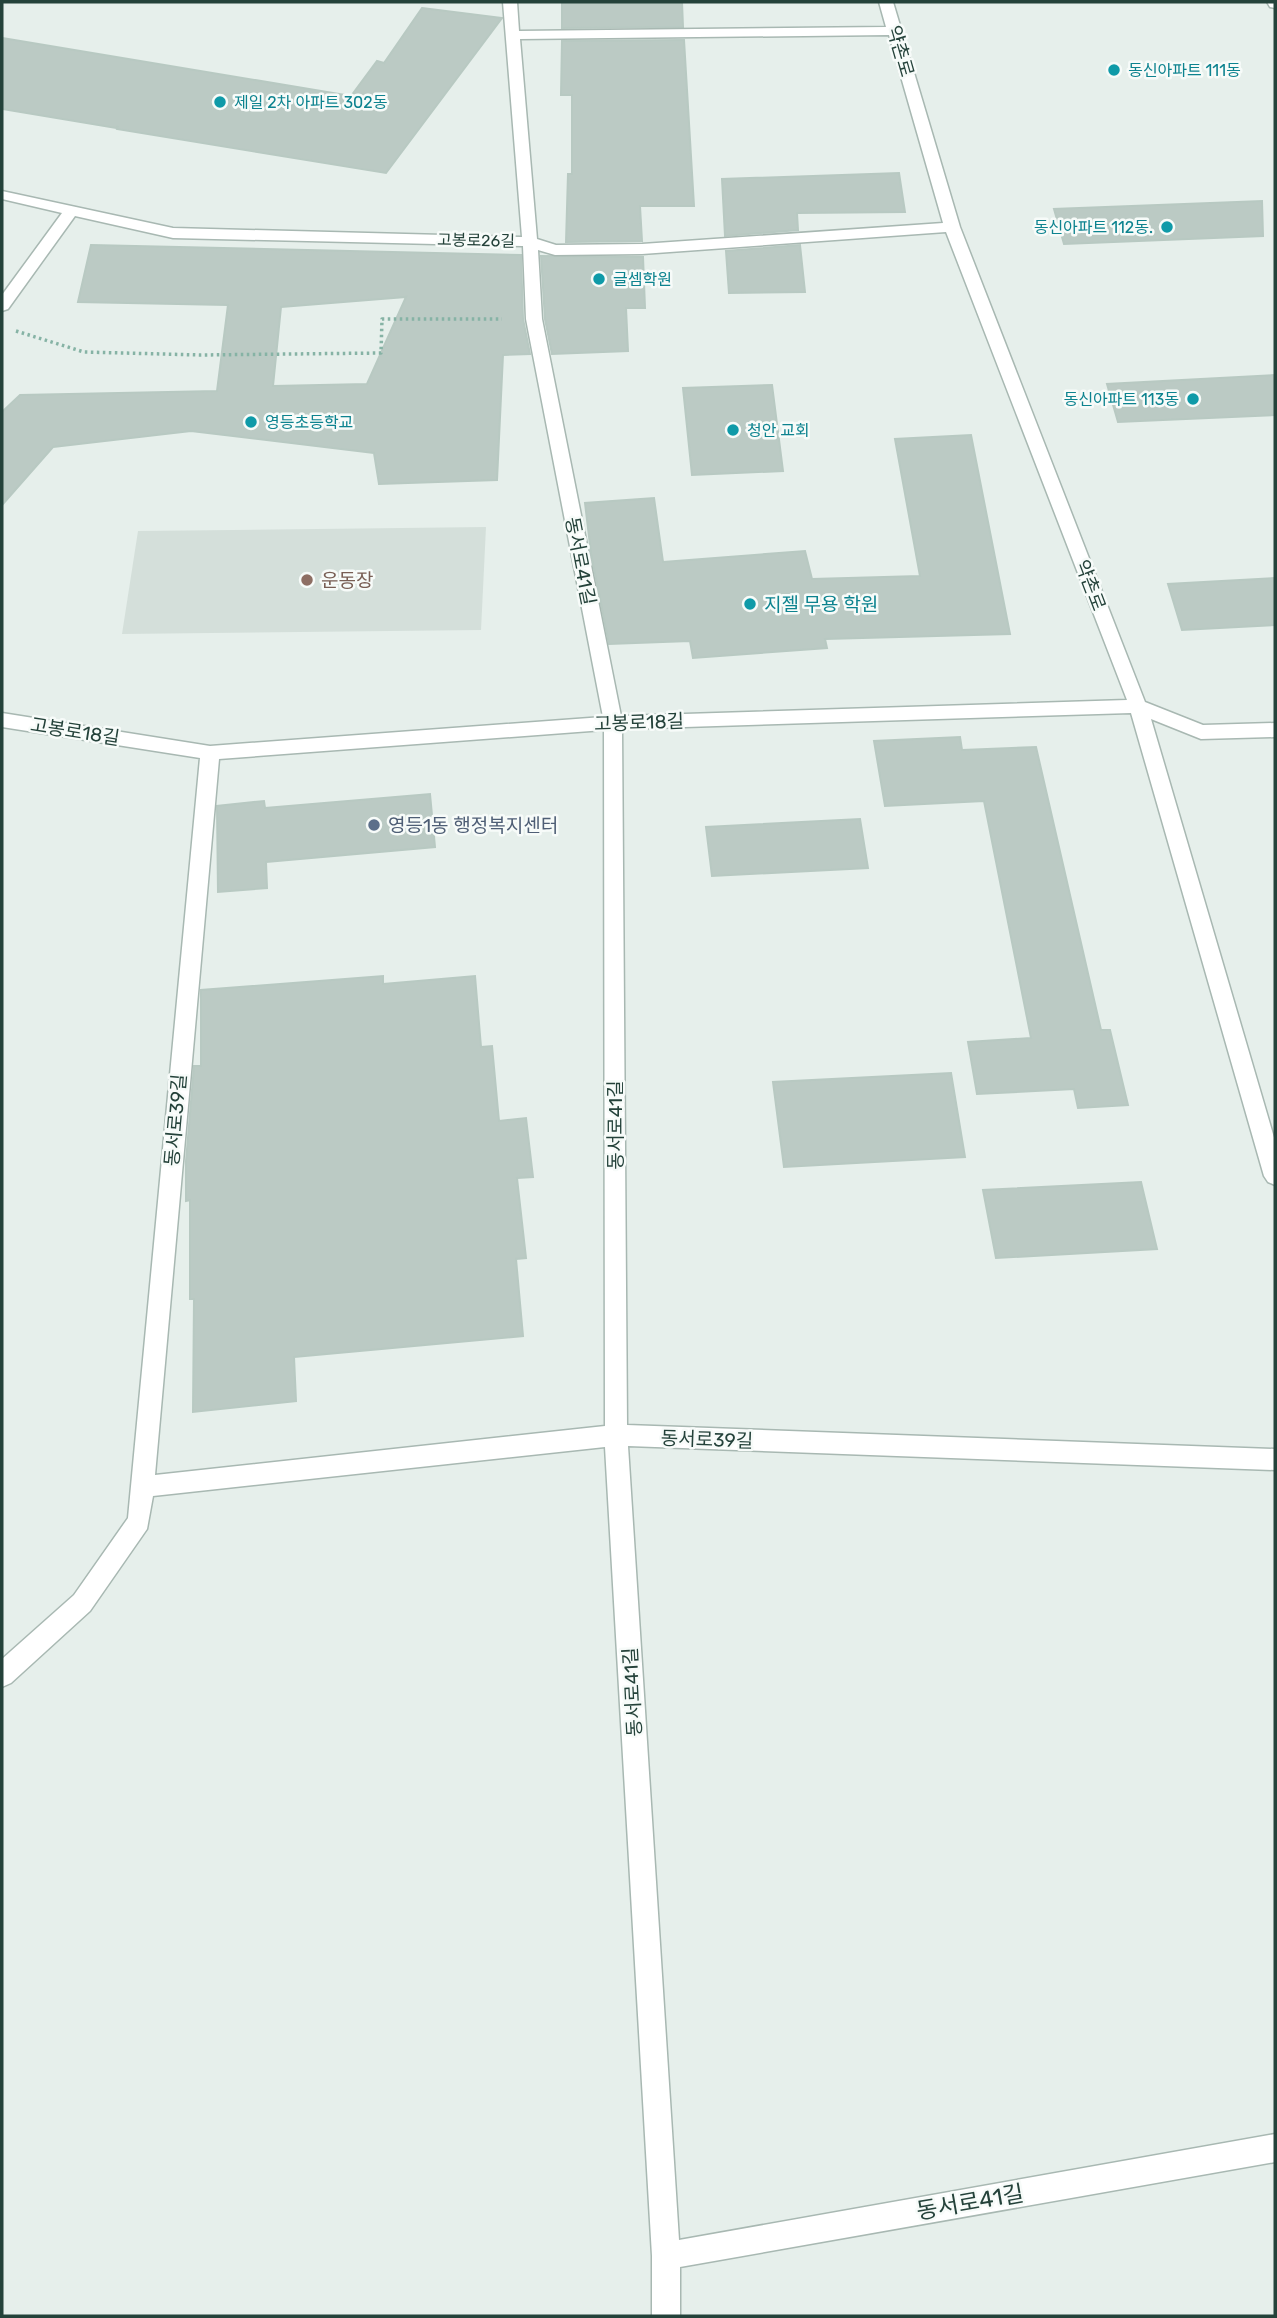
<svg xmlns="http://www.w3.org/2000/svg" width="1277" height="2318" font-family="Rubik,'Noto Sans KR',sans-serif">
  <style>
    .built { fill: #d4dfda }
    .building { fill: #bbcac4; stroke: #b8c9c2; stroke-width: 2; fill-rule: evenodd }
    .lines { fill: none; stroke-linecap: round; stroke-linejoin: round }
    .minor-casing { stroke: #a8b8b2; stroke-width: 3 }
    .path { stroke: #86b3a5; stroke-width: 3.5; stroke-dasharray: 2.5 3.5; stroke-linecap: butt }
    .minor { fill: #fff; fill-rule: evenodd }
    .culture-dot { fill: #0f9aa8; stroke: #f7fbf9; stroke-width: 2.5 }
    .education-dot { fill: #8d6e63; stroke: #f7fbf9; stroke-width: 2.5 }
    .service-dot { fill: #5c6f8a; stroke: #f7fbf9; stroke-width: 2.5 }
    .labels { text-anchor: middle; stroke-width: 5; stroke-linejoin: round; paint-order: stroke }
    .far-culture-label { font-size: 16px; fill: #0d838f; stroke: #f7fbf9; text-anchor: start }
    .far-street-label { font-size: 16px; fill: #24423a; stroke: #f7fbf9 }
    .street-label { font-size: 19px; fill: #24423a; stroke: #f7fbf9 }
    .education-label { font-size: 19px; fill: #785e54; stroke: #f7fbf9; text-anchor: start }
    .culture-label { font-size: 19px; fill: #0d838f; stroke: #f7fbf9; text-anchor: start }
    .service-label { font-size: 19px; fill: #4e5e75; stroke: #f7fbf9; text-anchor: start }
    .near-street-label { font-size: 23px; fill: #24423a; stroke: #f7fbf9 }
  </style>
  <rect width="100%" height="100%" fill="#e6efeb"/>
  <!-- built -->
  <path class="built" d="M486,527L481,630L122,634L138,531Z"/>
  <!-- building -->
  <g class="building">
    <path d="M562,2H682L683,27L562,28Z"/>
    <path d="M422,8L502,18L386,173L117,129L118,126L116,128L2,109V38L351,96L377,61L384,63Z"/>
    <path d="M684,40L694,206H640L642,241L566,242L568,174H572V95H561L562,41Z"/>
    <path d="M899,173L905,212L797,213L798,230L725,236L722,179Z"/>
    <path d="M1262,201L1263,236L1064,244L1054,209Z"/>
    <path d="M91,245L521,255L523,319L530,354L503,355L497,480L379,484L374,453L191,431L53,447L2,505V412L20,395L217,391L228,305L78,302ZM406,297L367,384L273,386L281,307Z"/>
    <path d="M800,245L805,292L729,293L726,251Z"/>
    <path d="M541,256L643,257L645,308H626L628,351L552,354L545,319Z"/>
    <path d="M1275,375V415L1118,422L1107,384Z"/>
    <path d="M772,385L783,471L692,475L683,388Z"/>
    <path d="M971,435L1010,634L825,639L827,648L693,658L690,641L609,644L591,553L585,503L654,498L663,562L805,551L812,579L920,576L895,439Z"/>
    <path d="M1275,578V625L1182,630L1168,584Z"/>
    <path d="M960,737L962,750L1036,747L1101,1030H1110L1128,1105L1078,1108L1074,1089L977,1094L968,1042L1031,1038L984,801L885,806L874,741Z"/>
    <path d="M430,794L435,847L266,862L267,888L218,892L217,806L264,801L265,808Z"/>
    <path d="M860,819L868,868L712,876L706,827Z"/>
    <path d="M383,976V984L475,976L481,1047L492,1046L499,1121L526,1118L533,1177L517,1178L526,1258L516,1259L523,1336L294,1357L296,1401L193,1412L194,1299H190V1200L186,1201V1161L194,1066H201V990Z"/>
    <path d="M951,1073L965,1157L784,1167L773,1082Z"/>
    <path d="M1141,1182L1157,1249L996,1258L983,1190Z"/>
  </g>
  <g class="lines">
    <defs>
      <g id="minor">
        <path d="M503,2H517L519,31L886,27L879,2H893L960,227L1145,702L1203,725L1275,723V737L1201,739L1151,719L1275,1141V1185L1268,1182L1264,1176L1131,713L622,729L627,1425L1275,1449V1470L628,1446L679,2240L1275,2134V2162L680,2267V2316H652V2256L605,1447L153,1496L147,1529L90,1611L11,1683L2,1687V1659L74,1595L128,1518L200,758L2,727V713L210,746L603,717L526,319L523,246L173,238L75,216L8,309L2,311V295L62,213L2,199V191L173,228L522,237ZM889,35L943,223L642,244L556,245L537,239L520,39ZM946,232L1127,700L621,716L542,319L538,250L555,255L642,254ZM604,730L605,1426L155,1475L219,759Z"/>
        <path d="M1267,2H1275V8L1270,7Z"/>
      </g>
    </defs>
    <!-- minor casing -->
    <use href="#minor" class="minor-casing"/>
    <!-- path -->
    <path class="path" d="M16,331L84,352L201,355L381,353L382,319H502"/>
    <!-- minor -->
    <use href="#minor" class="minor"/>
  </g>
  <!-- markers -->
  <g class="culture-dot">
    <circle cx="1114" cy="70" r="7"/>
    <circle cx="220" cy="102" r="7"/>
    <circle cx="1167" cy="227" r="7"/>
    <circle cx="599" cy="279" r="7"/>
    <circle cx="1193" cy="399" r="7"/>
    <circle cx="251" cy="422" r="7"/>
    <circle cx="733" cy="430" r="7"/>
    <circle cx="750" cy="604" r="7"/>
  </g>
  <circle class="education-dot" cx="307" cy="580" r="7"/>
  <circle class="service-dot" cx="374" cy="825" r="7"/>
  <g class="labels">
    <!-- far-culture labels -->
    <g class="far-culture-label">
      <text x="1128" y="76">동신아파트 111동</text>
      <text x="234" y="108">제일 2차 아파트 302동</text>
      <text x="1153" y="233" text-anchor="end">동신아파트 112동.</text>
      <text x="613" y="285">글셈학원</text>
      <text x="1179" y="405" text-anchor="end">동신아파트 113동</text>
      <text x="265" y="428">영등초등학교</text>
      <text x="747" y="436">청안 교회</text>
    </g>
    <!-- far-street labels -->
    <g class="far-street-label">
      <text transform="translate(476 240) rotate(1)" y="6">고봉로26길</text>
    </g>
    <!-- street labels -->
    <g class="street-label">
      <text transform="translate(901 51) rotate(74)" y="7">약촌로</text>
      <text transform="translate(581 561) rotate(79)" y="7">동서로41길</text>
      <text transform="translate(1091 585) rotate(69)" y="7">약촌로</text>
      <text transform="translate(639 722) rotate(-2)" y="7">고봉로18길</text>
      <text transform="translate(75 731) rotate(9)" y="7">고봉로18길</text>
      <text transform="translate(175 1120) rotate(-85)" y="7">동서로39길</text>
      <text transform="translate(615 1125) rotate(-90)" y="7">동서로41길</text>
      <text transform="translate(707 1439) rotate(2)" y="7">동서로39길</text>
      <text transform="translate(632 1692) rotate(-93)" y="7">동서로41길</text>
    </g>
    <!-- education labels -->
    <g class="education-label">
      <text x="321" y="587">운동장</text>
    </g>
    <!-- culture labels -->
    <g class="culture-label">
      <text x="764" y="611">지젤 무용 학원</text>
    </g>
    <!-- service labels -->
    <g class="service-label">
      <text x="388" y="832">영등1동 행정복지센터</text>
    </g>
    <!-- near-street labels -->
    <g class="near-street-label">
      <text transform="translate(970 2202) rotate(-10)" y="8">동서로41길</text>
    </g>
  </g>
  <!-- border -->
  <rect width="1277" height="2318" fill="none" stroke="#24423a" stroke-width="7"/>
</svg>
